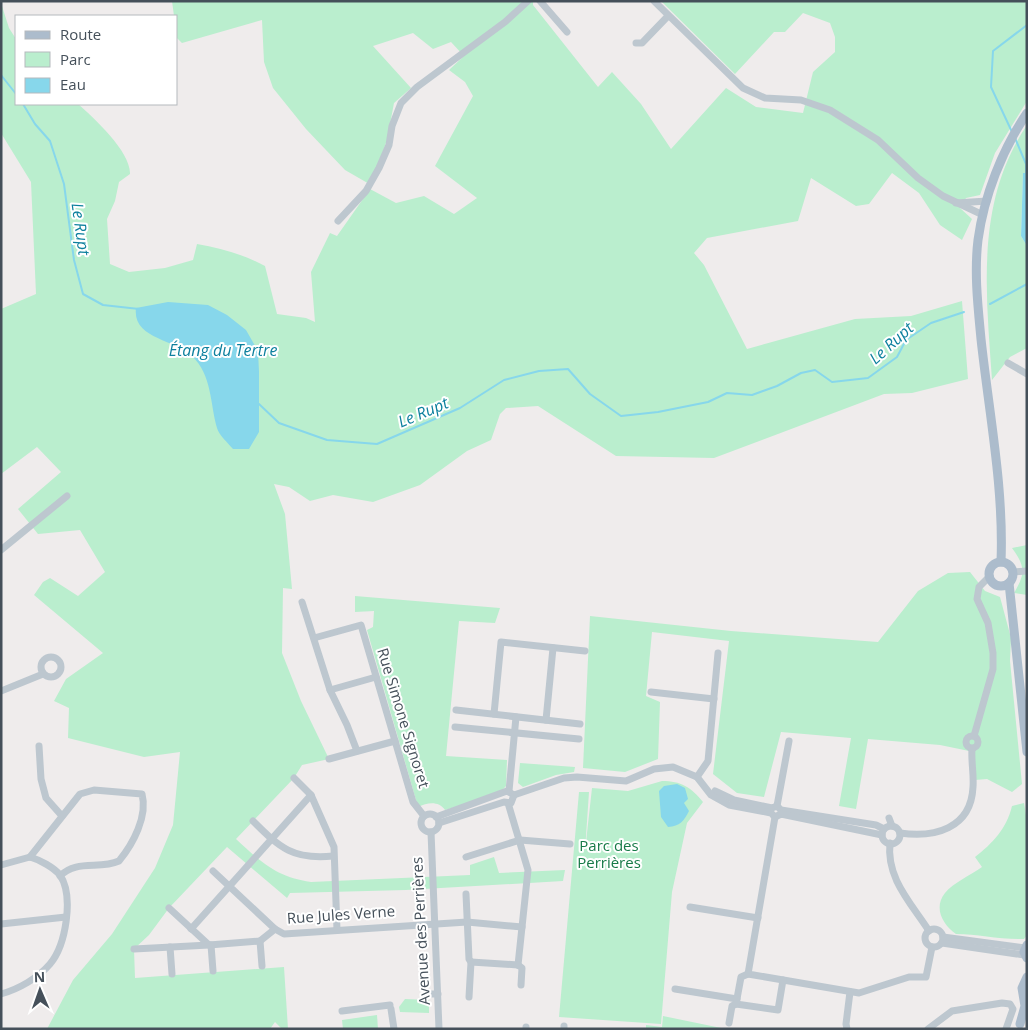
<svg xmlns="http://www.w3.org/2000/svg" width="1028" height="1030" font-family="'Open Sans',sans-serif">
  <style>
    .green { fill: #baeece }
    .water { fill: #87d7eb }
    .lines { fill: none; stroke-linecap: round; stroke-linejoin: round }
    .stream { stroke: #87d7eb; stroke-width: 2 }
    .minor { stroke: #bdc7cf; stroke-width: 7 }
    .major { stroke: #acbccc; stroke-width: 9 }
    .labels { text-anchor: middle; stroke-width: 4; stroke-linejoin: round; paint-order: stroke }
    .street-label { font-size: 15px; fill: #45505a; stroke: #fff }
    .park-label { font-size: 15px; fill: #177a48; stroke: #fff }
    .water-label { font-size: 16px; font-style: italic; fill: #0d809e; stroke: #fff }
  </style>
  <rect width="100%" height="100%" fill="#efecec"/>
  <!-- green -->
  <g class="green">
    <path d="M172,1H533V5L598,87L612,72L641,104L671,149L726,88L756,107L803,113L813,72L835,52V37L830,23L803,13L785,32H774L735,74L661,1H1027V101L995,153L980,195L966,198L960,208L972,219L962,240L940,225L919,193L892,173L869,204L856,206L811,178L798,221L707,238L694,253L704,265L747,349L855,319L911,316L962,301L968,379L912,393L884,394L714,458L616,456L538,406L506,408L500,414L491,440L467,451L420,485L373,502L333,495L310,501L289,487L274,484L285,514L292,589L283,588L282,653L301,701L329,759L302,765L294,778L236,839C261,862 276,877 311,882L470,875V865L494,857L499,873L565,870L563,881L406,890L290,893L287,898L227,847L169,908L149,935L134,949L135,978L284,967L288,1029H282L275,1022L270,1029H47L73,980L112,934L155,868L173,825L180,752L144,757L68,738L69,708L54,701L66,679L103,653L34,595L43,582L50,578L78,596L105,572L80,530L38,534L18,509L61,472L37,447L1,474V309L36,294L31,182L1,133V3L9,28L16,39V104H78C94,118 131,152 130,174L119,182L115,201L107,219L110,264L129,272L165,268L193,260L197,244C221,248 245,255 265,266L277,314L306,318L315,322L311,272L330,233L337,236L370,189L396,203L424,196L454,214L477,198L435,166L473,96L465,82L449,70L464,56L451,42L433,49L413,33L373,46L411,88L394,103L387,140L371,185L345,170L306,129L273,88L264,62L262,20L182,43L176,37V16H174Z"/>
    <path d="M1027,125V173H1023L1021,236L1027,246V348L1010,357L992,380C986,292 975,202 1027,125Z"/>
    <path d="M1027,545V595L1014,593C1025,574 1026,567 1012,548Z"/>
    <path d="M970,572L985,591L1000,597L1011,638L1010,661L1022,784L1012,792L987,779L975,780L974,752L940,745L868,739L856,809L839,806L851,738L781,732L764,797L737,793L713,774L729,641L652,632L646,696L660,702L658,759L625,772L583,768L590,616L731,631L878,642L918,591L948,573Z"/>
    <path d="M355,596L500,608L495,623L459,621L446,756L507,760L506,786L499,794L445,810C439,801 428,802 418,807L367,630L373,627L374,611L355,612Z"/>
    <path d="M520,763L575,767L574,772L556,775L523,787L518,783Z"/>
    <path d="M662,781C681,781 691,787 703,802L687,823L672,892L661,1024L559,1017L579,792H589L585,851L592,788L628,791Z"/>
    <path d="M1024,803L1027,821V935L1024,939C1001,940 978,934 956,934C943,925 933,908 945,893C953,883 971,875 982,867L975,857C992,844 1007,828 1012,806Z"/>
    <path d="M405,999L429,1000V1013L400,1012L399,1007Z"/>
    <path d="M377,1015L378,1029H343L342,1020Z"/>
    <path d="M663,1016L726,1029H646V1025L662,1027Z"/>
  </g>
  <!-- water -->
  <g class="water">
    <path d="M1023,173H1027V246L1021,236Z"/>
    <path d="M168,302L208,305L227,315L246,330L258,351L259,372V432L249,449H233C228,443 219,435 217,428C210,403 212,375 192,356C175,339 132,339 136,308Z"/>
    <path d="M677,784L685,788L688,799L684,803L689,811C684,821 680,826 668,827L661,817L659,791L664,786Z"/>
  </g>
  <g class="lines">
    <!-- stream -->
    <g class="stream">
      <path d="M1,75L16,94"/>
      <path d="M23,104L35,124L50,141L64,184L74,260L83,294L103,305L139,309"/>
      <path d="M1012,132L991,87L993,51L1027,25"/>
      <path d="M1015,138L1026,164V174"/>
      <path d="M990,304L1027,284"/>
      <path d="M259,404L279,423L327,440L377,444L460,408L504,380L539,371L568,369L590,394L621,416L658,412L708,402L727,393L752,395L777,386L801,373L815,370L832,382L868,378L897,357L906,340L931,323L964,312"/>
    </g>
    <!-- minor -->
    <g class="minor">
      <path d="M540,1L567,32"/>
      <path d="M654,1L743,88L765,98L801,100L830,110L878,140L918,178L943,196L983,215"/>
      <path d="M636,43H642L668,16"/>
      <path d="M956,203L987,201"/>
      <path d="M338,221L366,191L379,168L389,145L392,126L401,103L417,87L505,22L528,1"/>
      <path d="M1008,363L1027,374"/>
      <path d="M1,550L67,496"/>
      <path d="M1013,572L1027,571"/>
      <path d="M302,602L330,690L347,725L357,751"/>
      <path d="M314,638L361,625L413,802L424,816"/>
      <circle cx="51" cy="667" r="10"/>
      <path d="M330,690L376,677"/>
      <path d="M1,691L43,674"/>
      <path d="M651,692L714,699"/>
      <path d="M456,710L580,724"/>
      <path d="M494,714L501,642L585,651"/>
      <path d="M546,720L553,648"/>
      <path d="M455,727L579,739"/>
      <circle cx="972" cy="742" r="6"/>
      <path d="M974,736L993,669V653L988,623L977,599L979,587L990,576"/>
      <path d="M39,746L41,779L46,798L62,816"/>
      <path d="M329,759L395,741"/>
      <path d="M697,777L708,761L718,653"/>
      <path d="M294,778L311,795L334,847L337,930"/>
      <path d="M509,791L516,717"/>
      <path d="M715,791L734,800L772,808L777,806L781,810L876,825L884,829"/>
      <path d="M514,795L564,778L577,777L626,781L654,769L673,767L697,777L711,795L729,805L771,813L775,817L781,814L882,835"/>
      <path d="M508,803L528,870L518,965"/>
      <path d="M777,806L789,741"/>
      <circle cx="430" cy="823" r="9"/>
      <path d="M436,817L507,791L514,795"/>
      <path d="M775,817L748,974L859,993L909,977H926L932,947"/>
      <path d="M889,818L892,826"/>
      <path d="M253,821C280,848 293,860 333,856"/>
      <path d="M439,823L504,802L511,803L514,795"/>
      <circle cx="891" cy="835" r="9"/>
      <path d="M431,832L439,1029"/>
      <path d="M900,833C934,838 971,829 973,787C974,774 971,761 972,749"/>
      <path d="M890,843C886,878 911,903 929,931"/>
      <path d="M30,857L80,794L94,790L142,794C148,816 133,844 119,861C99,870 77,859 60,876"/>
      <path d="M466,857L520,840L570,844"/>
      <path d="M1,865L30,857C40,860 53,867 60,875C74,896 66,945 50,964C38,978 19,989 1,994"/>
      <path d="M213,871L275,929L284,934L467,922L522,927"/>
      <path d="M466,894L469,959L471,962L469,997"/>
      <path d="M690,907L758,918"/>
      <path d="M169,908L209,945L260,941L275,929"/>
      <path d="M1,924L66,917"/>
      <circle cx="934" cy="938" r="9"/>
      <path d="M191,929L311,795"/>
      <path d="M943,937L1025,948"/>
      <path d="M260,941L262,966"/>
      <path d="M942,943L1024,955"/>
      <path d="M211,945L213,971"/>
      <path d="M170,947L172,974"/>
      <path d="M134,949L209,945"/>
      <path d="M471,962L518,965"/>
      <path d="M518,965L522,968L521,985"/>
      <path d="M675,989L737,999"/>
      <path d="M426,994H438"/>
      <path d="M736,1004L778,1010L783,980"/>
      <path d="M391,1009L394,1029"/>
      <path d="M342,1011L390,1005"/>
      <path d="M729,1023L732,1006L736,1004L741,977L748,974"/>
      <path d="M526,1029V1027"/>
      <path d="M564,1029V1026"/>
      <path d="M847,1029L846,1024L850,992"/>
      <path d="M928,1029L952,1011L1002,1003L1010,1004L1013,1009L1006,1029"/>
    </g>
    <!-- major -->
    <g class="major">
      <path d="M1001,562C1004,488 989,413 981,339C978,307 974,273 978,240C984,196 1002,150 1027,113"/>
      <circle cx="1001" cy="574" r="12"/>
      <path d="M1009,583L1027,752"/>
      <path d="M1027,945L1024,952L1027,958"/>
      <path d="M1020,1024L1025,1006L1022,988L1027,977"/>
    </g>
  </g>
  <g class="labels">
    <!-- street labels -->
    <g class="street-label">
      <text transform="translate(403 718) rotate(73)" y="5">Rue Simone Signoret</text>
      <text transform="translate(341 915) rotate(-4)" y="5">Rue Jules Verne</text>
      <text transform="translate(421 931) rotate(-93)" y="5">Avenue des Perrières</text>
    </g>
    <!-- park labels -->
    <g class="park-label">
      <text x="609" y="851">Parc des<tspan x="609" dy="17">Perrières</tspan></text>
    </g>
    <!-- water labels -->
    <g class="water-label">
      <text transform="translate(81 229) rotate(82)" y="6">Le Rupt</text>
      <text transform="translate(891 343) rotate(-42)" y="6">Le Rupt</text>
      <text x="223" y="356">Étang du Tertre</text>
      <text transform="translate(423 412) rotate(-23)" y="6">Le Rupt</text>
    </g>
  </g>
  <!-- border -->
  <rect width="1028" height="1030" fill="none" stroke="#45505a" stroke-width="5"/>
  <!-- legend -->
  <rect x="15" y="15" width="162" height="90" fill="#ffffff" stroke="#b5b9bd"/>
  <rect x="25" y="31" width="25" height="8" fill="#acbccc" stroke="#b5b9bd"/>
  <text x="60" y="40" font-size="15" fill="#45505a">Route</text>
  <rect x="25" y="52" width="25" height="15" fill="#baeece" stroke="#b5b9bd"/>
  <text x="60" y="65" font-size="15" fill="#45505a">Parc</text>
  <rect x="25" y="78" width="25" height="15" fill="#87d7eb" stroke="#b5b9bd"/>
  <text x="60" y="90" font-size="15" fill="#45505a">Eau</text>
  <!-- north arrow -->
  <g transform="translate(40 990) rotate(358)" stroke="#ffffff" stroke-width="4" paint-order="stroke">
  <path d="M0-4L9 19L0 12L-9 19Z" fill="#45505a"/>
  <text y="-8" font-size="14" font-weight="bold" text-anchor="middle" fill="#45505a">N</text>
  </g>
</svg>
